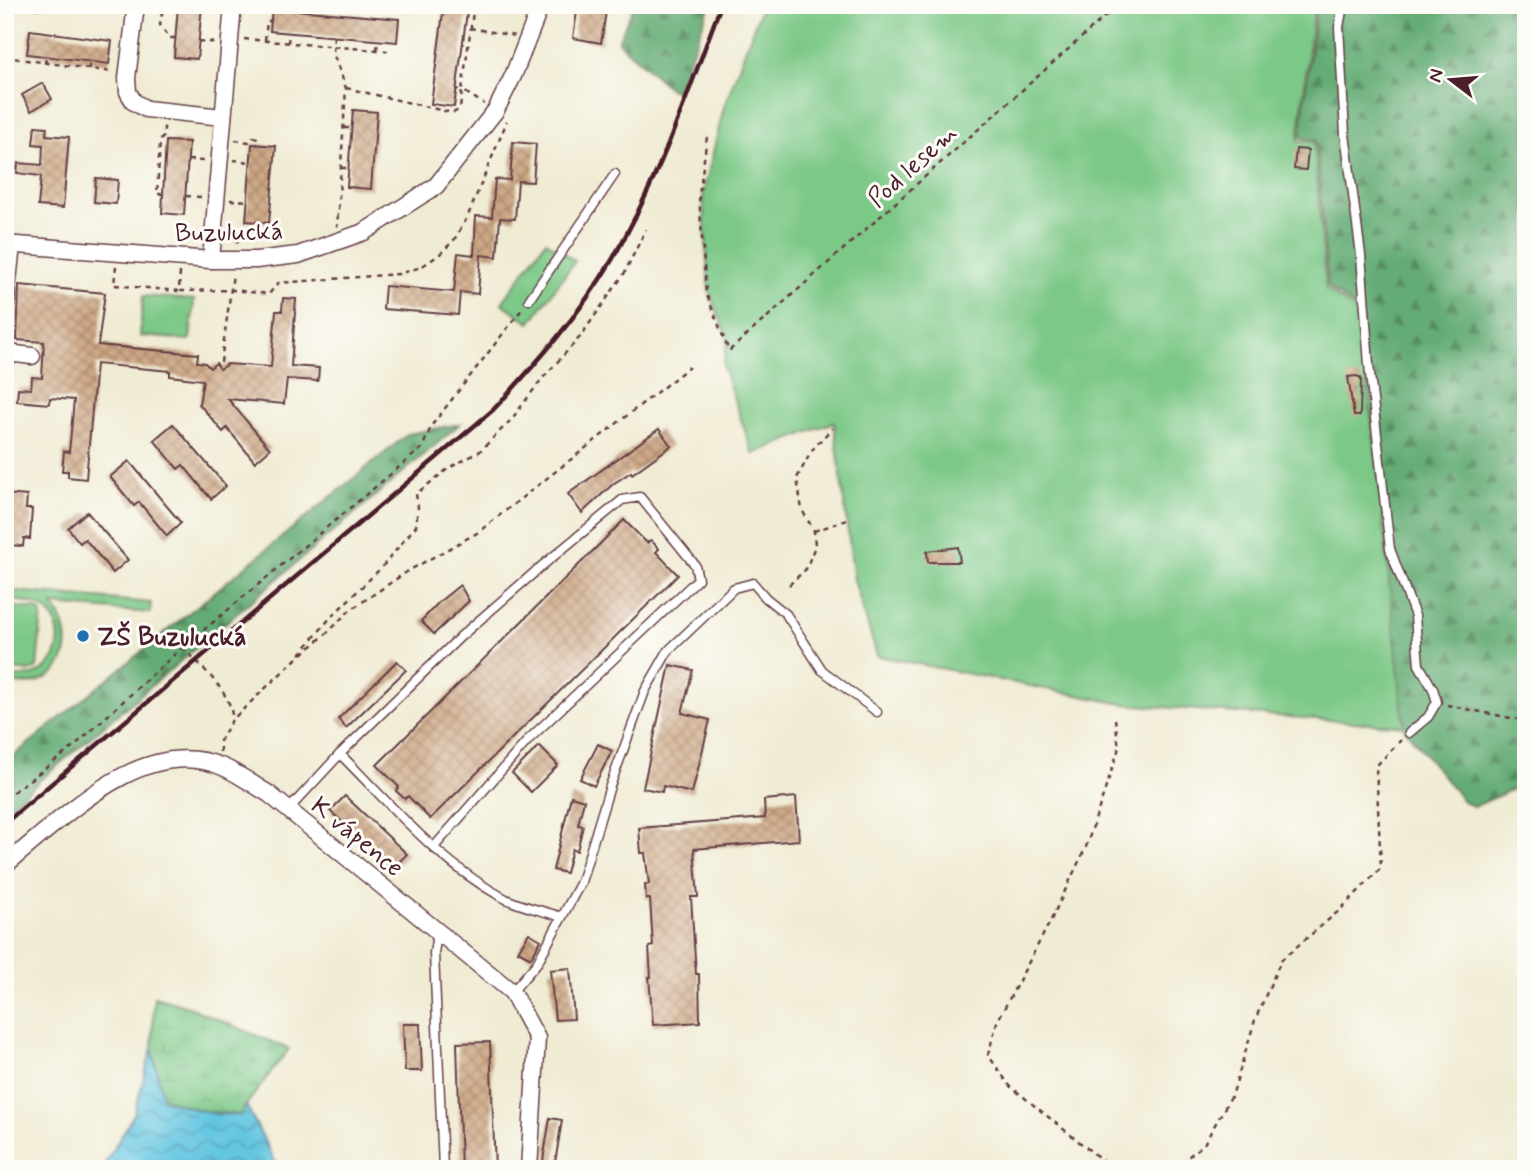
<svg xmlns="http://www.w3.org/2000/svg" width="1531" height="1174" font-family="Mynerve,sans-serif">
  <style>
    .forest { fill: url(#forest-firs); stroke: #576650; stroke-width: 2 }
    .wetland { fill: url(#wetland-marsh); stroke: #627459; stroke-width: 2 }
    .green { fill: #7bc887; stroke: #627459; stroke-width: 2 }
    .water { fill: url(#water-waves); stroke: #567286; stroke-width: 2 }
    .building { fill: url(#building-cross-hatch) }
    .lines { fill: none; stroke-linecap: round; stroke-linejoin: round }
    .lane-casing { stroke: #633e44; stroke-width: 11 }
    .street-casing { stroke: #633e44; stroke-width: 19 }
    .path { stroke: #633e44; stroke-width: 2.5; stroke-dasharray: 5 5; stroke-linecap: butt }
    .lane { stroke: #fff; stroke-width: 8 }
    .street { stroke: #fff; stroke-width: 16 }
    .rail { stroke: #4a1f2b; stroke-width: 4.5 }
    .poi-dot { fill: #1f6fb2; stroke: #fdfcf7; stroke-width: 2.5 }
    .labels { text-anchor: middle; stroke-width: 6; stroke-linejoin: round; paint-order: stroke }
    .street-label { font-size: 26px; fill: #4a1f2b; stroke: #fdfcf7 }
    .poi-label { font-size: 26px; font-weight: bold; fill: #4a1f2b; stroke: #fdfcf7; text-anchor: start }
  </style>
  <defs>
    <pattern id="forest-firs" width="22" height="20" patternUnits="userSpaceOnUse" patternTransform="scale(1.75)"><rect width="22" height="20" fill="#64ac74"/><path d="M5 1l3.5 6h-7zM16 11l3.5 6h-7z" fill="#548b5f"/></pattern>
    <pattern id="wetland-marsh" width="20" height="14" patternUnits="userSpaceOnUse" patternTransform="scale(1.75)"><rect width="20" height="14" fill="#7bc887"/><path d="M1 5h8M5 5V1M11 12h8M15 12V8" fill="none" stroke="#6cab75"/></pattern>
    <pattern id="water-waves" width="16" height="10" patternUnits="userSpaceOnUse" patternTransform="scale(1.75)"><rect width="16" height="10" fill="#63c6e1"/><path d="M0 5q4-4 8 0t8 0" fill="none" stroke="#54a0b7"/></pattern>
    <pattern id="building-cross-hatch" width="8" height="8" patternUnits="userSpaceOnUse" patternTransform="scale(1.75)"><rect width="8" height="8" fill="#cea885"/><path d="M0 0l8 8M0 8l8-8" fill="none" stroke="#a9886d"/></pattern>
  </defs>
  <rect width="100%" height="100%" fill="#fdfcf7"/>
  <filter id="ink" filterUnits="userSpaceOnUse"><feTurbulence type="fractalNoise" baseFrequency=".0143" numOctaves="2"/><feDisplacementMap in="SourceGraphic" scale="14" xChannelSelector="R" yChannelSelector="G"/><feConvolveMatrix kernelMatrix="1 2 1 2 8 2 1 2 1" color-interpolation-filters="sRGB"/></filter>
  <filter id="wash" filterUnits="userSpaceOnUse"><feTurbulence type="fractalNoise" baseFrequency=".00686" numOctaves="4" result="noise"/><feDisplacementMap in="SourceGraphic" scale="28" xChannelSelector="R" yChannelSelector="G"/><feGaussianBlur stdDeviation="1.57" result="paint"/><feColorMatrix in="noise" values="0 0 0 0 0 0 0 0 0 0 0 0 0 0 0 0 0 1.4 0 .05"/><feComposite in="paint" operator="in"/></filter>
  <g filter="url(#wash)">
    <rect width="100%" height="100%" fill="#f0ebd3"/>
    <!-- forest -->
    <g class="forest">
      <path d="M634,5H710L677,91L670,89L618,42Z"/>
      <path d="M1331,5H1526V783L1474,807L1463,801L1404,728L1365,369L1361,312L1328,287L1316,140L1300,138L1316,9H1331Z"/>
      <path d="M460,424L5,810V763L408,434Z"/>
    </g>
    <!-- wetland -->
    <path class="wetland" d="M154,997L186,1006L289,1049L246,1105L241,1115L208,1112L163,1099L152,1048Z"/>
    <!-- green -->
    <g class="green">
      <path d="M762,5H1330L1314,6L1298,141L1314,142L1326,289L1357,312L1376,455L1404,726L1123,704L877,656L854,580L834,422L753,454L723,367L728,339L709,291L703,194L724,107Z"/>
      <path d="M546,241L575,261L530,323L502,303Z"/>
      <path d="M143,296L194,300L190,340L140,336Z"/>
      <path d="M5,590L151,603L150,613L53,605C74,632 73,673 33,683C24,685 14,684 5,683V675C16,676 28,678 38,673C63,661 66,624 43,608C32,601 18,601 5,600Z"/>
      <path d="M5,606L36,609L42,613L37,668L30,671L5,668Z"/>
    </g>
    <!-- water -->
    <path class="water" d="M152,1048L163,1099C189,1107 214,1116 241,1115L246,1105L279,1169H102L134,1114Z"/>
    <g id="blocks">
      <!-- building -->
      <g class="building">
        <path d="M178,5H202L197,59L174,57Z"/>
        <path d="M444,5H468L454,107L431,104Z"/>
        <path d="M578,5H607L601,43L573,38Z"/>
        <path d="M272,8L399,19L397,42L270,31Z"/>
        <path d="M30,30L112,41L109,64L27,54Z"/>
        <path d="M43,83L52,99L31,111L22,95Z"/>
        <path d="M353,110L377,112L371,189L347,187Z"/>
        <path d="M35,126L47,127L46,135L69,137L63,208L38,206L41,176L17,173L18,163L42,165L43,145L33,144Z"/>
        <path d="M166,141L189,142L184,215L162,213Z"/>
        <path d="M513,142L536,144L533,182L518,181L515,219L500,218L497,257L481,255L478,294L460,292L458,315L383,309L385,286L454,292L458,253L474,255L476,216L492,217L495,179L510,180Z"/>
        <path d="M252,144L276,146L269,223L246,221Z"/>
        <path d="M1296,149L1308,150L1306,170L1294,169Z"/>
        <path d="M96,178L118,180L116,204L94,202Z"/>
        <path d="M19,285L105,293L98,345L198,354L197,362L205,363L210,368L216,363L220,369L227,364L271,367L276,311H282L283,298L296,299L291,366L319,368L318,381L287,379L284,404L228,399L270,449L255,462L227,428L223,432L199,404L203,380L170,376V371L96,364L86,479L68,477V471H62L64,451L69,452L74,400L50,398L49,404L17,401L18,388L31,389L32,377L42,378L44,342L17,340Z"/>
        <path d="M1357,376L1361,378L1360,416H1354L1348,377Z"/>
        <path d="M173,424L226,486L211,499L183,465L178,469L154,440Z"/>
        <path d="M659,429L671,446L632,474L631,472L613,484L582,513L568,494Z"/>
        <path d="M129,461L181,523L167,536L139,502L134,506L110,477Z"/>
        <path d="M5,494L27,496L26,509H32L30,539L24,538L23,546L5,545Z"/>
        <path d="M87,512L128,560L113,573L85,539L80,543L68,528Z"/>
        <path d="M624,520L647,543L651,540L659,549L656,552L678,575L430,819L408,796L405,799L396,791L399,787L377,765Z"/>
        <path d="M958,547L960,562H928L927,551Z"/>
        <path d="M460,585L469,601L434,634L421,621L440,601Z"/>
        <path d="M397,661L406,670L346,728L338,719Z"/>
        <path d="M670,665L693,670L682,713L710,720L692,793L663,786L662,792L643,788Z"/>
        <path d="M598,744L612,751L594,786L580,779Z"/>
        <path d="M539,746L558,765L531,792L512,773Z"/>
        <path d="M345,796L407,854L393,868L330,811Z"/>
        <path d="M571,796L584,800L578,825L583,826L577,851L572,849L566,873L553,870Z"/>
        <path d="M796,797L799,840L694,849L698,897H691L696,974H699L700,1022L653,1025L649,977H651L649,947L653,946L650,899H646L645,885L649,884L645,853H641L639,828L765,818L764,800Z"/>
        <path d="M529,933L541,940L531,958L518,951Z"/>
        <path d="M570,968L574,1019L555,1020L550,970Z"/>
        <path d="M403,1024H420L422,1071H405Z"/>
        <path d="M490,1042L495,1169H461L457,1043Z"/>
        <path d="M550,1118L562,1120L554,1169L542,1167Z"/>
      </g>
    </g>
  </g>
  <g filter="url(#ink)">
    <use href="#blocks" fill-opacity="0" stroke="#633e44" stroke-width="2"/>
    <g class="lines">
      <defs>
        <g id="lane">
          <path d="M1343,5L1339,27L1345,134L1361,255L1369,365L1390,549L1415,616L1419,665L1433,689L1437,702L1428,717L1409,733"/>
          <path d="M529,300L615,174"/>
          <path d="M288,810L340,754"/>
          <path d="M434,847L529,739L698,579L695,565L640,497L622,500L543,565L460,637L340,754C391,805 441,865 506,899C523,907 544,911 562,917"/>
          <path d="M437,933L434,953L443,1169"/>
          <path d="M512,992L537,963L581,882L610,786L645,691L668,651L734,588L753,583L766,598L786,614L822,670L877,712"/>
        </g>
        <g id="street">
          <path d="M136,5L127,78L128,92L134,102L146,109L223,117"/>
          <path d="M5,244L211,260H256L298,255L364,232L436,186L496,110L513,76L541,5"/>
          <path d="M211,260L233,5"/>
          <path d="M5,309L12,245"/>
          <path d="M5,348L8,353L32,356"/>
          <path d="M5,865C63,819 142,733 223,767C239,774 254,785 269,794L512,992L537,1038L529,1169"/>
        </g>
      </defs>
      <!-- lane casing -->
      <use href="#lane" class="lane-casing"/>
      <!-- street casing -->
      <use href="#street" class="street-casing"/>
      <!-- path -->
      <g class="path">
        <path d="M170,5L162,13L160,25L170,38H176"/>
        <path d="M203,5L220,6"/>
        <path d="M474,5L462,90L484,104"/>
        <path d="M5,6L46,9L49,5"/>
        <path d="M470,28L515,36"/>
        <path d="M334,37L333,53L346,88L337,227"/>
        <path d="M244,39L388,51"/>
        <path d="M265,40L267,21H271"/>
        <path d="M199,41L217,43"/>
        <path d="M288,43L289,33"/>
        <path d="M377,50L378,41"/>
        <path d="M5,57L113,72"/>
        <path d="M7,57L14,7"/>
        <path d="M45,64L46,56"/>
        <path d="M89,69L90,62"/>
        <path d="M346,88L453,113L460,109L462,90L457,89"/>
        <path d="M344,128H352"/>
        <path d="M707,137L699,196L706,293L729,351L1118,5"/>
        <path d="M235,140L249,142L253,137L257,138V145"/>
        <path d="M188,160L204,161"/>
        <path d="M233,160L251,162"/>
        <path d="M341,168H348"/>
        <path d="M163,194H157L160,141L164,136V125"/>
        <path d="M186,196L201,197"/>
        <path d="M230,200L248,201"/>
        <path d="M229,231L240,245"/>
        <path d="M116,266L114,285L179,291"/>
        <path d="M180,272L179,291L232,290L269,294L278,283L399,274L421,267L439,255L454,240L467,218L507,121"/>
        <path d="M221,362L233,274"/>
        <path d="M814,531L847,520"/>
        <path d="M789,585L806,569L815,546L814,531L802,510L797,478L812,450L832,428"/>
        <path d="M183,647C200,666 234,694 232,720"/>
        <path d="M302,654L325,635L349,611L408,571L477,533L689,367"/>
        <path d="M1447,705L1526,721"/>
        <path d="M220,752V741L232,720L296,659L331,617L382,567L416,526L418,507L416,494L449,468L479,452L511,420L541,380L580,337L624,274L646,229"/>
        <path d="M5,798L71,749L175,654L422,448L432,425L523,308"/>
        <path d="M1113,1169L1010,1086L988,1055L997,1022L1050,922L1086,847L1119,748L1115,719"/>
        <path d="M1173,1169L1204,1144L1233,1093L1255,1020L1281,960L1340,910L1381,868L1376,766L1401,740"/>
      </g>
      <!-- lane -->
      <use href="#lane" class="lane"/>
      <!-- street -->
      <use href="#street" class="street"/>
      <!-- rail -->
      <path class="rail" d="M5,823L493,410C537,363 579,315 612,260C659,181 688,91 721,5"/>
    </g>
  </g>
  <!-- markers -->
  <circle class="poi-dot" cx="83" cy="636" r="7"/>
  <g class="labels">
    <!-- street labels -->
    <g class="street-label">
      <text transform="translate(912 165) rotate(-42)" y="9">Pod lesem</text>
      <text transform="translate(229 231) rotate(-1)" y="9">Buzulucká</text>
      <text transform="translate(358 836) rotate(39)" y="9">K vápence</text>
    </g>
    <!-- poi labels -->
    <g class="poi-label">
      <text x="97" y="645">ZŠ Buzulucká</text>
    </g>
  </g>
  <!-- margin -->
  <rect width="1531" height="1174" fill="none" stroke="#fdfcf7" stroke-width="28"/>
  <!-- north arrow -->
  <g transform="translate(1451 80) rotate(286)" stroke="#fdfcf7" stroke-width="5" paint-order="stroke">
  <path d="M0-5L12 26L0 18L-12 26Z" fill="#4a1f2b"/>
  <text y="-10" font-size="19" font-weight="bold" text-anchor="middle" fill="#4a1f2b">N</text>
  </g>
</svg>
